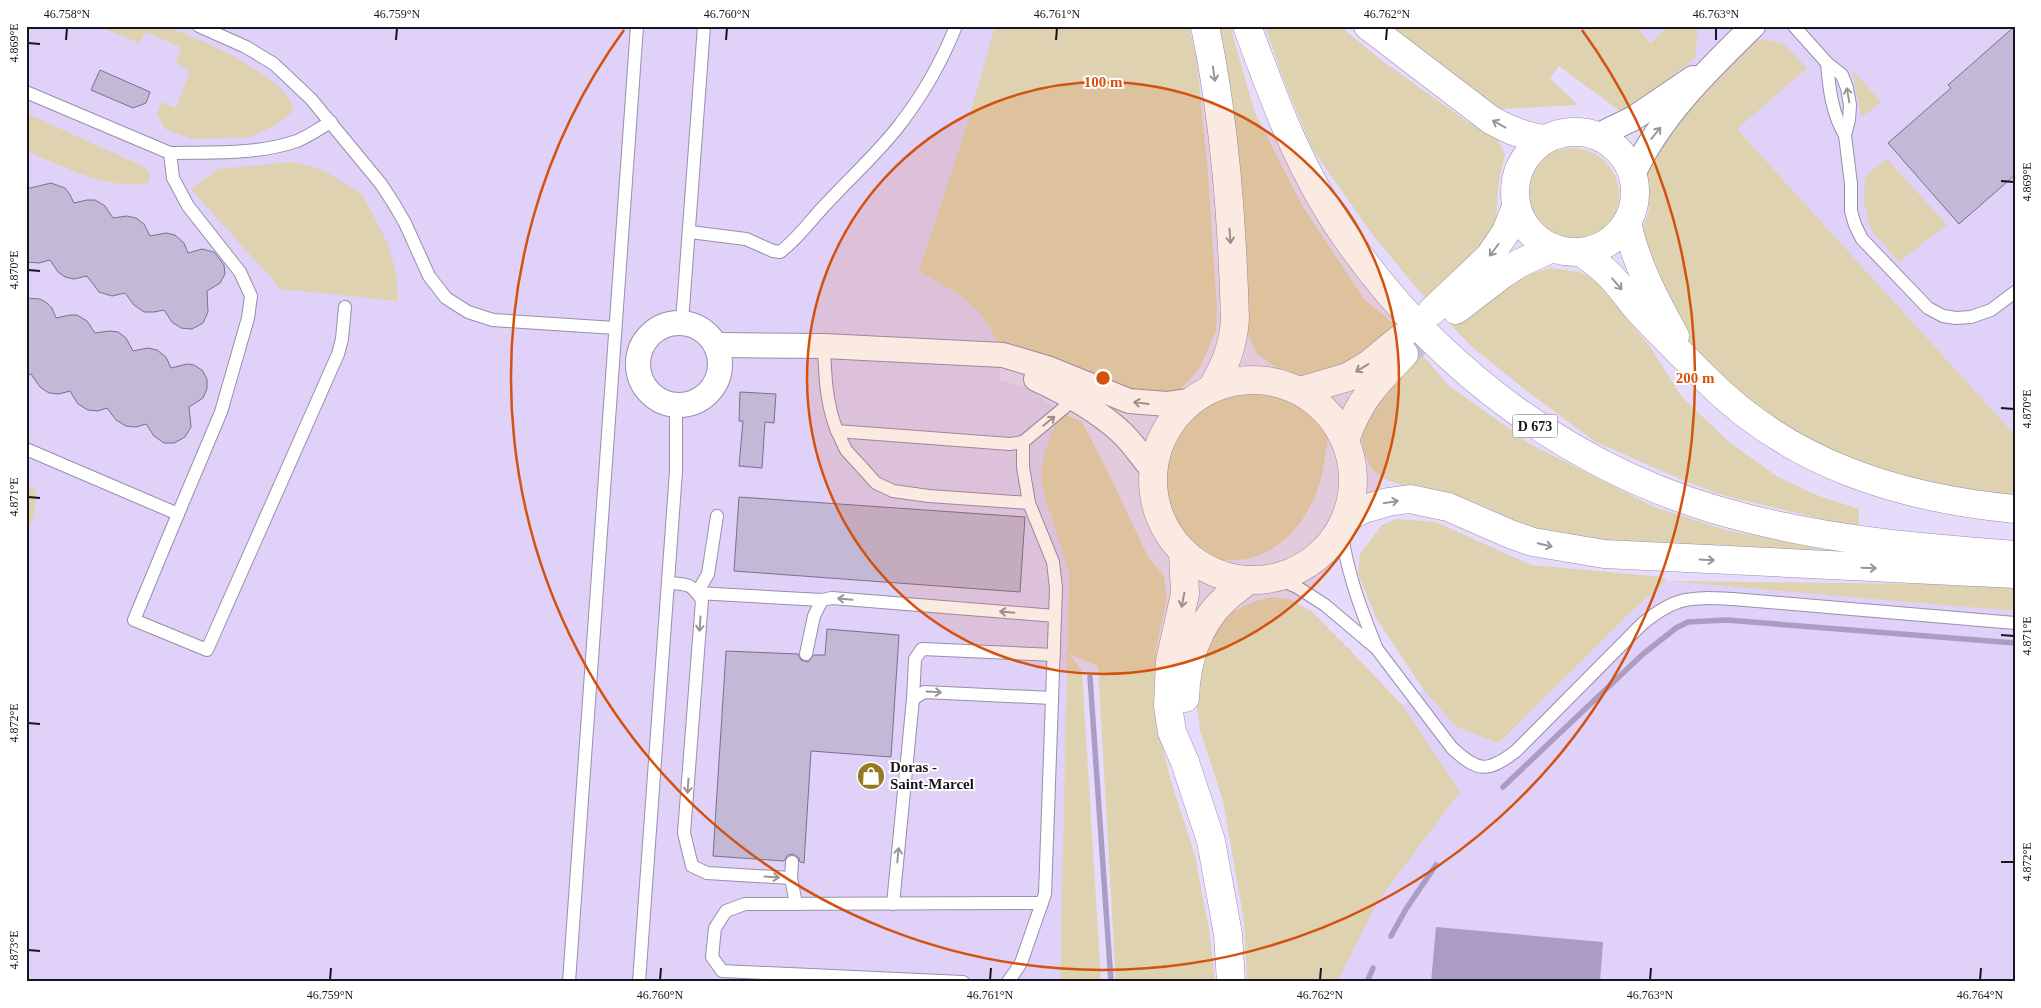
<svg xmlns="http://www.w3.org/2000/svg" width="2041" height="1008" font-family="Georgia,serif">
  <style>
    .built { fill: #dfd1f7 }
    .green { fill: #ded2b1 }
    .water { fill: #ab9cc4 }
    .lines { fill: none; stroke-linecap: round; stroke-linejoin: round }
    .stream { stroke: #ab9cc4; stroke-width: 5.5 }
    .building { fill: #c3b8d6; stroke: #7a708b }
    .secondary-tunnel { stroke: #c7bdd9; stroke-width: 28; stroke-dasharray: 28 14; stroke-linecap: butt }
    .lane-casing { stroke: #998eab; stroke-width: 14 }
    .street-casing { stroke: #998eab; stroke-width: 26 }
    .secondary-casing { stroke: #998eab; stroke-width: 29 }
    .primary-casing { stroke: #998eab; stroke-width: 29 }
    .lane { stroke: #fff; stroke-width: 12 }
    .street { stroke: #fff; stroke-width: 24 }
    .secondary { stroke: #fff; stroke-width: 28 }
    .primary { stroke: #fff; stroke-width: 28 }
    .oneway { stroke: #98969b }
    .ticks { fill: none; stroke: #191520; stroke-width: 2 }
    .ring { fill: none; stroke: #d3520e; stroke-width: 2.5 }
    .labels { text-anchor: middle; stroke-width: 4; stroke-linejoin: round; paint-order: stroke }
    .shield { fill: #fff; stroke: #5e5b63; stroke-width: 1 }
    .shield-label { font-size: 14px; font-weight: bold; fill: #191520 }
    .poi-label { font-size: 15px; font-weight: bold; fill: #191520; stroke: #fff; text-anchor: start }
    .centre { fill: #d3520e; stroke: #fff; stroke-width: 2.5 }
    .ring-label { font-size: 15px; text-anchor: middle; font-weight: bold; fill: #d3520e; stroke: #fff; stroke-width: 4; stroke-linejoin: round; paint-order: stroke }
    .neatline { fill: none; stroke: #191520; stroke-width: 2 }
    .ticks-label { font-size: 12px; text-anchor: middle; fill: #191520 }
  </style>
  <rect width="100%" height="100%" fill="#e6dbfa"/>
  <!-- built -->
  <g class="built">
    <path d="M26,26H995L965,131L942,283L960,295L980,313L1001,346L999,380L1028,388L1060,412L1042,471V488L1069,572L1060,982H26Z"/>
    <path d="M1636,26H2015V435L1737,129Z"/>
    <path d="M1666,581L2015,611V982H1337L1378,901L1460,792L1403,706L1424,690L1456,727L1500,743L1631,612Z"/>
  </g>
  <!-- green -->
  <g class="green">
    <path d="M97,26C113,26 154,23 167,27C191,34 299,82 292,112L274,126L251,137L192,139L165,129L157,114L161,102L176,108L190,71L176,63L181,47L145,32L140,43Z"/>
    <path d="M995,26H1189L1197,62L1208,174L1217,309L1216,330L1200,368L1179,391L1154,394L1113,386L1033,351L1001,346L980,313L960,295L919,271L965,131Z"/>
    <path d="M1215,26H1230L1255,113L1303,207L1364,299L1400,329L1321,380L1283,373L1257,354L1245,329Z"/>
    <path d="M1265,26H1340L1381,60L1465,120L1497,139L1505,154L1498,185L1496,221L1492,240L1430,304L1372,234L1313,150L1284,81Z"/>
    <path d="M1380,26H1636L1651,43L1668,26H1698L1695,58L1655,91L1620,111L1559,66L1550,78L1578,105L1501,109L1478,99Z"/>
    <path d="M1765,39L1785,45L1807,68L1737,129L2015,435V500L1974,496L1843,460L1762,419L1716,375L1680,330L1641,232L1649,211L1647,172L1662,139L1749,42Z"/>
    <path d="M1852,70L1881,102L1868,113L1861,115Z"/>
    <path d="M26,113L144,167L151,173L148,183C109,190 69,169 33,154L26,150Z"/>
    <circle cx="1572" cy="195" r="47"/>
    <path d="M1887,159L1947,225L1899,262L1871,230L1864,202L1865,176Z"/>
    <path d="M292,162L321,169L362,194L387,242L396,272L398,301L281,289L191,189L218,169Z"/>
    <path d="M1551,268L1579,272L1595,279L1650,347L1682,397L1729,442L1778,477L1819,496L1859,509V528L1722,495L1680,479L1594,441L1523,388L1470,345L1450,324C1480,305 1516,275 1551,268Z"/>
    <path d="M1419,351L1447,384L1530,444L1654,507L1726,530L1851,555L1565,540L1384,479L1370,467L1363,449L1360,427L1369,405Z"/>
    <path d="M1253,393C1288,397 1308,409 1328,438C1325,457 1323,476 1316,494C1302,529 1272,560 1232,560C1226,560 1219,561 1214,559C1184,549 1162,513 1163,482C1164,467 1167,455 1173,442C1188,410 1220,396 1253,393Z"/>
    <path d="M1060,412L1082,422L1107,470L1148,557L1164,576L1167,598L1156,649L1154,691L1159,731L1170,778L1195,856L1210,935L1215,982H1116L1098,666L1069,654L1082,671L1101,982H1060L1069,572L1042,488V471L1044,453Z"/>
    <path d="M26,485L35,489C39,504 31,523 26,537Z"/>
    <path d="M1396,519L1436,522L1531,565L1663,577L1666,581L2015,585V611L1666,581L1631,612L1499,743L1456,727L1424,690L1376,618L1358,573L1360,554L1382,525Z"/>
    <path d="M1272,597L1292,600L1311,611L1348,648L1403,706L1460,792L1378,901L1337,982H1247L1244,921L1223,801L1200,730L1197,706L1198,674L1207,643L1228,614L1253,602Z"/>
  </g>
  <!-- water -->
  <path class="water" d="M1436,927L1603,942L1600,982H1431Z"/>
  <g class="lines">
    <!-- stream -->
    <g class="stream">
      <path d="M1090,677L1111,982"/>
      <path d="M1503,787L1643,654L1676,628L1688,622L1726,620L2015,643"/>
      <path d="M1391,936L1406,909L1436,865"/>
      <path d="M1367,982L1373,968"/>
    </g>
  </g>
  <!-- building -->
  <g class="building">
    <path d="M2015,26V175L1959,224L1888,143L1951,88L1948,85Z"/>
    <path d="M100,70L150,92L146,103L133,108L91,90Z"/>
    <path d="M51,183L65,188L69,193L74,203L87,200H95L105,206L113,218L127,216L136,218L144,224L150,236L166,233L175,235L184,243L188,253L202,249L214,252L224,265L225,274L220,283L207,291L208,312L203,323L192,329L181,328L172,322L164,310L154,312H144L134,305L125,293L112,296L99,292L87,276L74,279L65,277L58,272L50,260L39,263L26,262V189Z"/>
    <path d="M26,298L40,299L47,303L52,308L56,318L70,315H77L87,321L95,333L109,331L118,332L126,338L133,351L148,348L157,350L166,357L171,368L187,364L194,365L202,370L207,379V389L203,398L189,407L191,427L185,437L174,443H164L154,436L146,424L136,427L126,426L116,420L107,408L98,411L88,410L78,404L70,391L59,394L49,393L40,387L31,374L26,376Z"/>
    <path d="M740,392L776,394L774,423L765,422L762,468L739,466L743,421H739Z"/>
    <path d="M739,497L1025,517L1020,592L734,571Z"/>
    <path d="M827,629L899,635L891,757L811,751L804,863L800,862L799,858L793,854L788,855L784,861L713,856L726,651L798,654L801,660L808,662L814,655H825Z"/>
  </g>
  <g class="lines">
    <!-- secondary-tunnel -->
    <path class="secondary-tunnel" d="M1409,349L1441,322"/>
    <defs>
      <g id="lane">
        <path d="M199,26L246,47L274,64L311,99L381,184L394,204L405,223L429,276L446,298L468,312L493,320L615,328"/>
        <path d="M1794,26L1827,63L1842,75L1847,88L1850,105L1849,120L1845,135L1851,184V211L1855,225L1862,239L1928,308L1943,316L1956,318L1971,317L1991,310L2015,292"/>
        <path d="M1827,63C1829,88 1832,114 1845,135"/>
        <path d="M26,92L170,153L173,178L188,206L240,272L251,296L248,318L221,412L178,514L26,449"/>
        <path d="M170,153C212,152 256,155 297,141C309,136 320,128 331,122"/>
        <path d="M690,232L746,239L773,251L780,252C799,238 812,218 828,202C851,177 882,149 901,123C924,93 942,61 956,26"/>
        <path d="M682,322L704,26"/>
        <path d="M824,346C825,376 826,403 837,431L1010,444L1023,442L1065,407L1071,397"/>
        <path d="M837,431L846,450L876,483L893,491L929,496L1029,503L1023,467V442"/>
        <path d="M178,514L134,620L207,650L338,354L342,339L345,307"/>
        <path d="M1341,527C1346,570 1360,607 1376,647"/>
        <path d="M1276,578L1297,587L1325,605L1377,649L1452,748C1478,772 1487,773 1516,751L1642,624C1676,596 1690,597 1733,599L2015,623"/>
        <path d="M668,583C687,584 691,583 702,600L684,833L692,866L707,873L791,878"/>
        <path d="M697,593L822,600"/>
        <path d="M697,593L708,574L717,516"/>
        <path d="M806,654L814,616L822,600L832,598L1055,616"/>
        <path d="M913,699L915,659L922,649L1054,655"/>
        <path d="M792,862L791,878L796,904"/>
        <path d="M893,904L913,699L924,692L1052,698"/>
        <path d="M569,982L637,26"/>
        <path d="M639,982L676,471V405"/>
        <path d="M963,982L722,971L712,957L715,928L726,911L745,904L1042,903"/>
        <path d="M1008,982L1021,963L1045,894L1056,588L1053,562L1029,503"/>
      </g>
      <g id="street">
        <path d="M1597,136L1634,118L1693,78"/>
        <path d="M1633,175C1659,117 1708,70 1753,26"/>
        <circle cx="679" cy="364" r="41"/>
        <path d="M716,345L824,346L1003,355L1050,369L1129,401L1167,404L1190,401"/>
        <path d="M1036,379C1066,393 1096,409 1121,432C1133,443 1142,458 1153,470"/>
      </g>
      <g id="secondary">
        <circle cx="1575" cy="192" r="60"/>
        <path d="M1627,222C1635,262 1655,300 1675,336"/>
        <path d="M1581,252C1589,258 1598,264 1605,271C1619,283 1629,300 1642,314C1663,336 1685,358 1706,379C1790,464 1899,498 2015,509"/>
        <path d="M1456,310L1503,274L1518,264L1552,248"/>
        <path d="M1432,311L1489,257L1506,232L1516,207"/>
        <circle cx="1253" cy="480" r="100"/>
        <path d="M1300,391L1348,377L1368,365L1401,338"/>
        <path d="M1345,440C1360,399 1374,385 1404,354"/>
        <path d="M1183,552L1185,594L1170,661L1168,706L1172,732L1185,762L1211,841L1228,934L1231,982"/>
        <path d="M1185,698C1186,663 1197,625 1224,600C1231,593 1240,587 1248,580"/>
      </g>
      <g id="primary">
        <path d="M1205,26C1225,122 1232,221 1235,319C1233,346 1226,364 1212,388"/>
        <path d="M1247,26C1272,94 1297,163 1337,224C1433,369 1580,478 1750,519C1837,541 1925,548 2015,555"/>
        <path d="M1368,26L1491,120C1509,130 1525,137 1545,139"/>
        <path d="M1346,518L1364,509L1388,502L1410,499L1448,507L1510,534L1533,542L1604,554L2015,574"/>
      </g>
    </defs>
    <!-- lane casing -->
    <use href="#lane" class="lane-casing"/>
    <!-- street casing -->
    <use href="#street" class="street-casing"/>
    <!-- secondary casing -->
    <use href="#secondary" class="secondary-casing"/>
    <!-- primary casing -->
    <use href="#primary" class="primary-casing"/>
    <!-- lane -->
    <use href="#lane" class="lane"/>
    <!-- street -->
    <use href="#street" class="street"/>
    <!-- secondary -->
    <use href="#secondary" class="secondary"/>
    <!-- primary -->
    <use href="#primary" class="primary"/>
  </g>
  <!-- one-way arrows -->
  <defs><path id="oneway-shaft" d="M-6 0H5M1.5-3L5.5 0L1.5 3" fill="none" stroke-width="1.6" stroke-linecap="round" stroke-linejoin="round" transform="scale(1.25)"/></defs>
  <g class="oneway">
    <use href="#oneway-shaft" transform="translate(1214 74) rotate(81)"/>
    <use href="#oneway-shaft" transform="translate(1848 95) rotate(-100)"/>
    <use href="#oneway-shaft" transform="translate(1499 124) rotate(-151)"/>
    <use href="#oneway-shaft" transform="translate(1656 133) rotate(-51)"/>
    <use href="#oneway-shaft" transform="translate(1230 236) rotate(86)"/>
    <use href="#oneway-shaft" transform="translate(1494 250) rotate(127)"/>
    <use href="#oneway-shaft" transform="translate(1617 284) rotate(49)"/>
    <use href="#oneway-shaft" transform="translate(1362 368) rotate(149)"/>
    <use href="#oneway-shaft" transform="translate(1141 403) rotate(-172)"/>
    <use href="#oneway-shaft" transform="translate(1049 421) rotate(-39)"/>
    <use href="#oneway-shaft" transform="translate(1391 502) rotate(-10)"/>
    <use href="#oneway-shaft" transform="translate(1545 545) rotate(13)"/>
    <use href="#oneway-shaft" transform="translate(1707 560) rotate(3)"/>
    <use href="#oneway-shaft" transform="translate(1869 568) rotate(2)"/>
    <use href="#oneway-shaft" transform="translate(845 599) rotate(-175)"/>
    <use href="#oneway-shaft" transform="translate(1183 600) rotate(101)"/>
    <use href="#oneway-shaft" transform="translate(1007 612) rotate(-175)"/>
    <use href="#oneway-shaft" transform="translate(700 624) rotate(94)"/>
    <use href="#oneway-shaft" transform="translate(934 692) rotate(3)"/>
    <use href="#oneway-shaft" transform="translate(688 786) rotate(94)"/>
    <use href="#oneway-shaft" transform="translate(898 855) rotate(-84)"/>
    <use href="#oneway-shaft" transform="translate(772 877) rotate(4)"/>
  </g>
  <!-- ticks -->
  <path class="ticks" d="M66,40L67,28M396,40L397,28M726,40L727,28M1056,40L1057,28M1386,40L1387,28M1716,40V28M28,43L40,44M2001,181L2014,182M28,270L40,271M2001,408L2014,409M28,497L40,498M2001,635L2014,636M28,723L40,724M2001,862H2014M28,950L40,951M330,980L331,968M660,980L661,968M990,980L991,968M1320,980L1321,968M1650,980L1651,968M1980,980L1981,968"/>
  <!-- distance rings -->
  <circle cx="1103" cy="378" r="296" fill="#d3520e" fill-opacity=".12"/>
  <g class="ring">
    <circle cx="1103" cy="378" r="296"/>
    <path d="M1582 30A592 592 0 1 1 624 30"/>
  </g>
  <!-- icons -->
  <defs>
    <symbol id="shop-disc" viewBox="-11 -11 22 22"><circle r="9.5" fill="#957a22" stroke="#fff"/><path d="M-5-2.5h2.3a2.7 3.5 0 0 1 5.4 0H5L5.5 6h-11ZM-1.5-2.5h3a1.5 2.3 0 0 0-3 0Z" fill="#fff"/></symbol>
  </defs>
  <g fill-rule="evenodd">
    <use href="#shop-disc" x="855" y="760" width="32" height="32"/>
  </g>
  <g class="labels">
    <!-- shield labels -->
    <rect class="shield" x="1512.5" y="414.5" width="45" height="23" rx="4"/>
    <g class="shield-label">
      <text x="1535" y="431">D 673</text>
    </g>
    <!-- poi labels -->
    <g class="poi-label">
      <text x="890" y="772">Doras -<tspan x="890" dy="17">Saint-Marcel</tspan></text>
    </g>
  </g>
  <circle cx="1103" cy="378" r="8" class="centre"/>
  <g class="ring-label">
    <text x="1103" y="87">100 m</text>
    <text x="1695" y="383">200 m</text>
  </g>
  <!-- border -->
  <rect width="2041" height="1008" fill="none" stroke="#ffffff" stroke-width="55"/>
  <rect x="28" y="28" width="1986" height="952" class="neatline"/>
  <g class="ticks-label">
    <text x="67" y="18">46.758°N</text>
    <text x="397" y="18">46.759°N</text>
    <text x="727" y="18">46.760°N</text>
    <text x="1057" y="18">46.761°N</text>
    <text x="1387" y="18">46.762°N</text>
    <text x="1716" y="18">46.763°N</text>
    <text transform="translate(14 43) rotate(-90)" y="4">4.869°E</text>
    <text transform="translate(2027 182) rotate(-90)" y="4">4.869°E</text>
    <text transform="translate(14 270) rotate(-90)" y="4">4.870°E</text>
    <text transform="translate(2027 409) rotate(-90)" y="4">4.870°E</text>
    <text transform="translate(14 497) rotate(-90)" y="4">4.871°E</text>
    <text transform="translate(2027 636) rotate(-90)" y="4">4.871°E</text>
    <text transform="translate(14 723) rotate(-90)" y="4">4.872°E</text>
    <text transform="translate(2027 862) rotate(-90)" y="4">4.872°E</text>
    <text transform="translate(14 950) rotate(-90)" y="4">4.873°E</text>
    <text x="330" y="999">46.759°N</text>
    <text x="660" y="999">46.760°N</text>
    <text x="990" y="999">46.761°N</text>
    <text x="1320" y="999">46.762°N</text>
    <text x="1650" y="999">46.763°N</text>
    <text x="1980" y="999">46.764°N</text>
  </g>
</svg>
